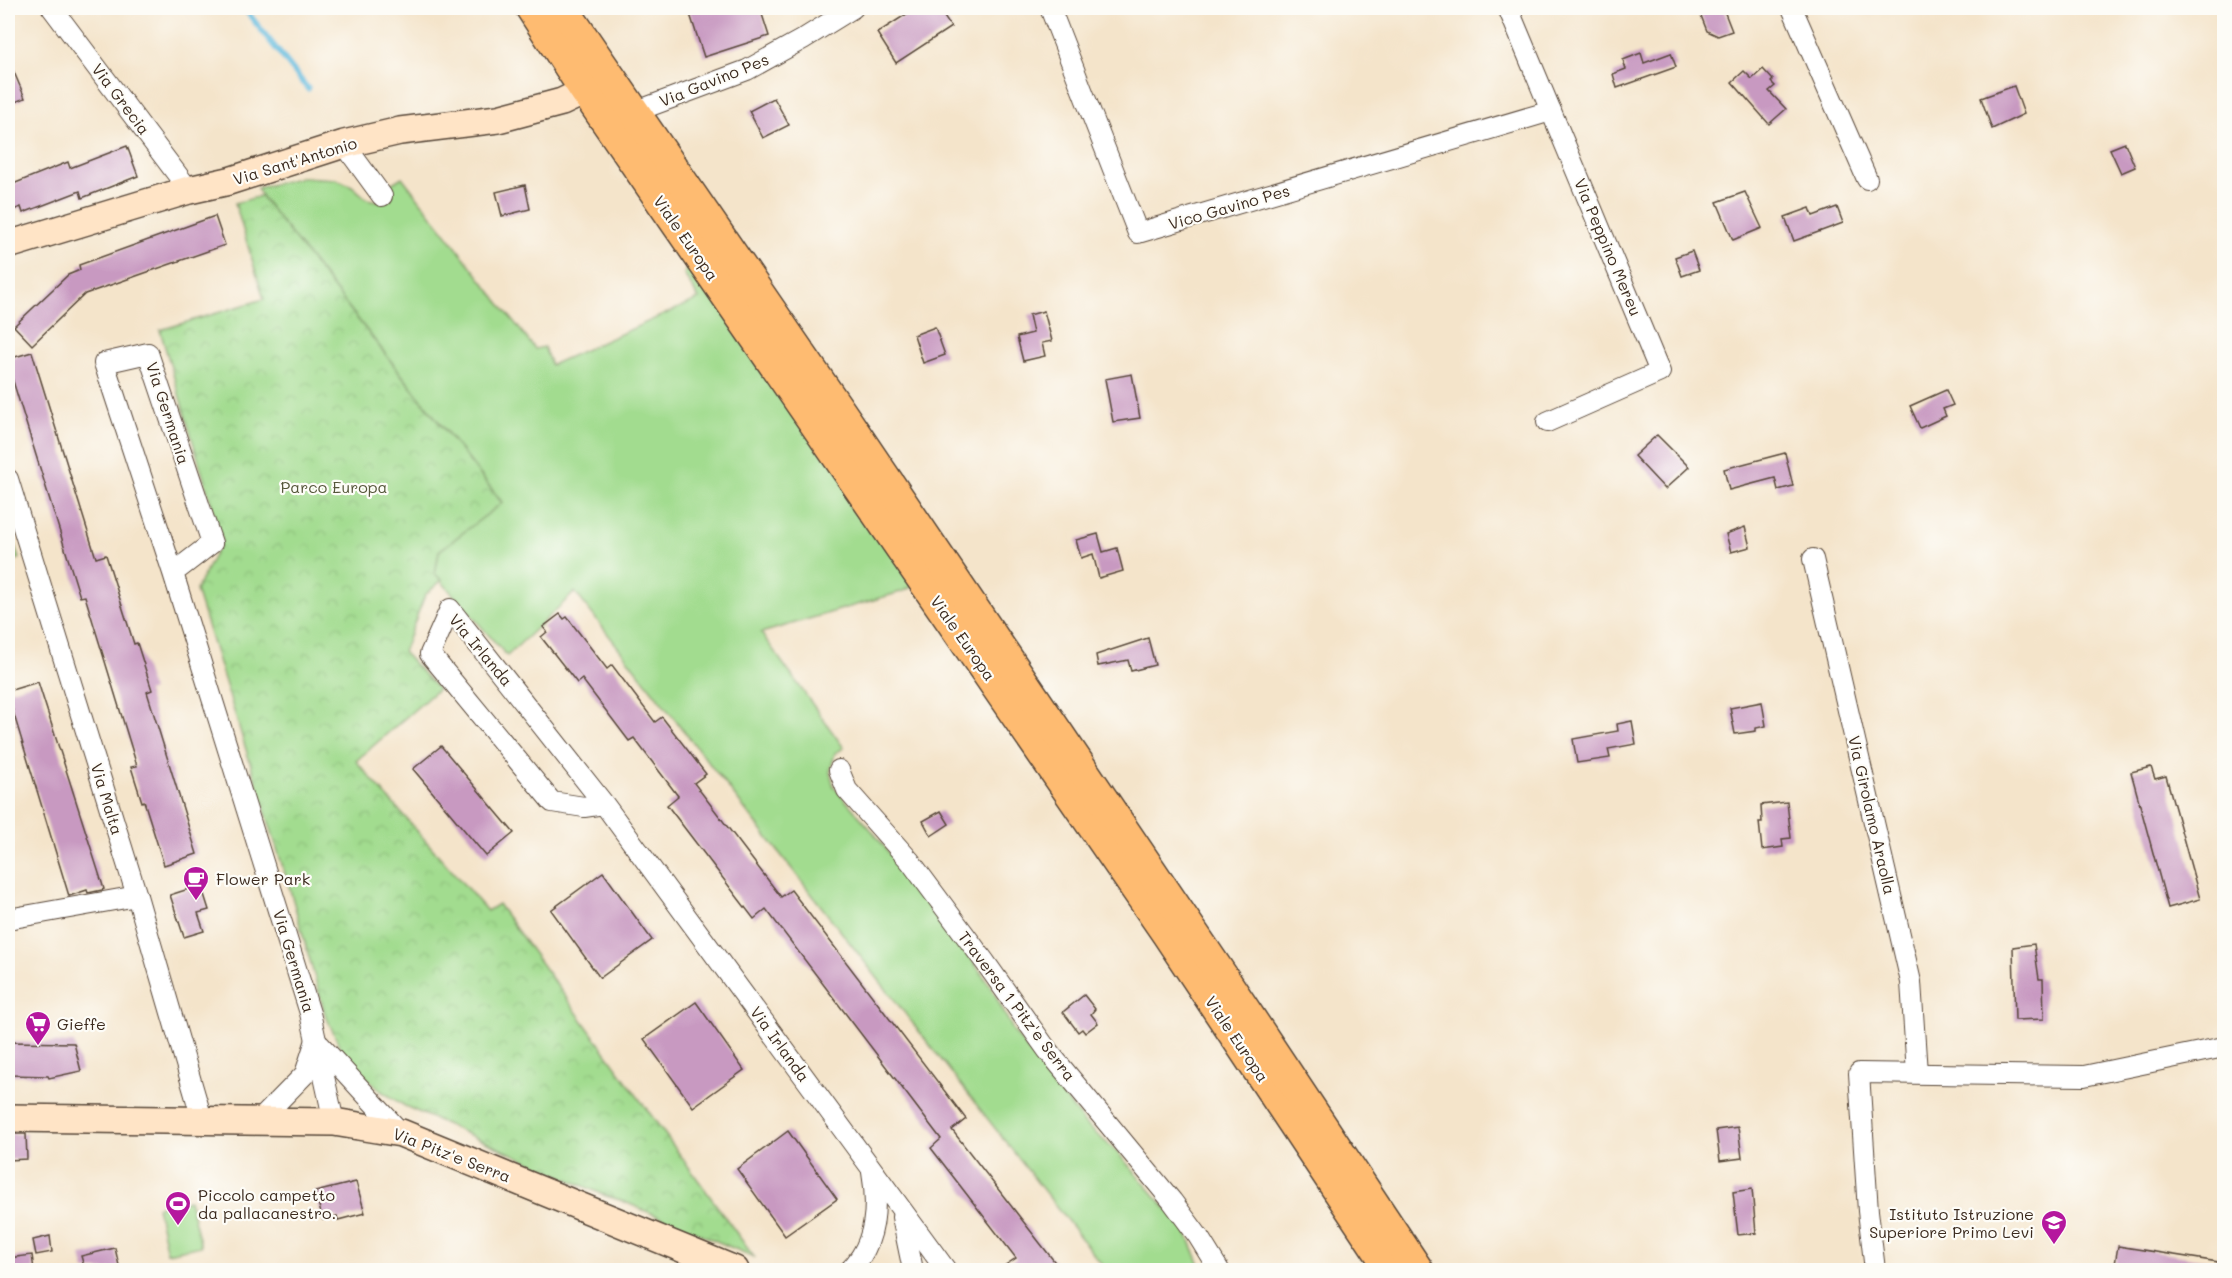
<svg xmlns="http://www.w3.org/2000/svg" width="2232" height="1278" font-family="Mali,sans-serif">
  <style>
    .grass { fill: #a2dc8f; stroke: #6e8356; stroke-width: 1.5 }
    .park { fill: url(#park-crowns); stroke: #6e8356; stroke-width: 1.5 }
    .lines { fill: none; stroke-linecap: round; stroke-linejoin: round }
    .stream { stroke: #5fbadd; stroke-width: 6 }
    .building { fill: #c899c1 }
    .street-casing { stroke: #574638; stroke-width: 22 }
    .secondary-casing { stroke: #574638; stroke-width: 30 }
    .primary-casing { stroke: #574638; stroke-width: 33 }
    .street { stroke: #fff; stroke-width: 20 }
    .secondary { stroke: #ffe4c6; stroke-width: 27 }
    .primary { stroke: #febb71; stroke-width: 30 }
    .labels { text-anchor: middle; stroke-width: 4.5; stroke-linejoin: round; paint-order: stroke }
    .street-label { font-size: 16px; fill: #3b2a1e; stroke: #fdfcf7 }
    .park-label { font-size: 16px; fill: #55563a; stroke: #fdfcf7 }
    .poi-label { font-size: 16px; fill: #3b2a1e; stroke: #fdfcf7; text-anchor: start }
  </style>
  <defs>
    <pattern id="park-crowns" width="20" height="18" patternUnits="userSpaceOnUse" patternTransform="scale(1.5)"><rect width="20" height="18" fill="#a2dc8f"/><path d="M2 6a3 3 0 1 1 6 0M12 15a3 3 0 1 1 6 0" fill="none" stroke="#8cbd7b"/></pattern>
  </defs>
  <rect width="100%" height="100%" fill="#fdfcf7"/>
  <filter id="ink" filterUnits="userSpaceOnUse"><feTurbulence type="fractalNoise" baseFrequency=".0167" numOctaves="2"/><feDisplacementMap in="SourceGraphic" scale="12" xChannelSelector="R" yChannelSelector="G"/><feConvolveMatrix kernelMatrix="1 2 1 2 8 2 1 2 1" color-interpolation-filters="sRGB"/></filter>
  <filter id="wash" filterUnits="userSpaceOnUse"><feTurbulence type="fractalNoise" baseFrequency=".008" numOctaves="4" result="noise"/><feDisplacementMap in="SourceGraphic" scale="24" xChannelSelector="R" yChannelSelector="G"/><feGaussianBlur stdDeviation="1.35" result="paint"/><feColorMatrix in="noise" values="0 0 0 0 0 0 0 0 0 0 0 0 0 0 0 0 0 1.4 0 .05"/><feComposite in="paint" operator="in"/></filter>
  <g filter="url(#wash)">
    <rect width="100%" height="100%" fill="#f4e4ca"/>
    <!-- grass -->
    <g class="grass">
      <path d="M302,177L336,179L352,186L367,199L383,202L389,185L402,177L535,349L544,347L551,365L699,299L684,274L691,258L918,583L904,591L761,633L844,748L835,753L830,772L834,787L874,833L924,900L955,936L991,987L1014,1032L1085,1124L1116,1151L1186,1231L1202,1270H1106L575,592L507,656L435,574L439,551L502,502L261,196L257,188Z"/>
      <path d="M189,1200L201,1246L167,1253L157,1207Z"/>
    </g>
    <!-- park -->
    <g class="park">
      <path d="M261,196L502,503L439,551L435,574L442,580L425,595L403,652L438,689L356,761L487,911L498,904L754,1257L620,1200L606,1196L405,1106L381,1091L350,1062L340,1047L325,1014L291,893L196,590L222,540L160,330L264,299L235,203Z"/>
      <path d="M8,525L19,559L8,562Z"/>
    </g>
    <g class="lines">
      <!-- stream -->
      <path class="stream" d="M244,8L308,89"/>
    </g>
    <g id="blocks">
      <!-- building -->
      <g class="building">
        <path d="M688,8H760L769,36L704,57Z"/>
        <path d="M916,8H938L951,27L896,63L877,33Z"/>
        <path d="M1698,8H1723L1732,31L1718,36L1707,31Z"/>
        <path d="M1641,53L1644,63L1671,53L1676,67L1617,88L1613,74L1626,69L1623,60Z"/>
        <path d="M8,58L25,98L8,105Z"/>
        <path d="M1763,69L1773,80L1771,82L1775,86L1769,91L1786,109L1769,124L1732,82L1744,71L1752,79Z"/>
        <path d="M2014,86L2024,114L1992,129L1981,98Z"/>
        <path d="M774,98L789,125L763,138L749,111Z"/>
        <path d="M2125,143L2135,167L2121,173L2110,149Z"/>
        <path d="M127,146L138,176L82,198L80,191L23,213L21,207L8,212V186L68,162L70,168Z"/>
        <path d="M525,185L530,209L502,216L496,192Z"/>
        <path d="M1745,192L1762,228L1733,240L1717,202Z"/>
        <path d="M1837,207L1843,223L1794,241L1785,217L1810,208L1813,216Z"/>
        <path d="M215,216L225,245L85,294L32,345L14,326L68,275L80,270L79,265Z"/>
        <path d="M1692,251L1699,270L1682,276L1675,257Z"/>
        <path d="M1044,311L1052,341L1042,343L1045,356L1023,361L1017,337L1033,333L1029,315Z"/>
        <path d="M935,327L945,355L923,363L914,335Z"/>
        <path d="M32,352L96,558L106,555L134,644L137,643L152,690L147,692L197,854L164,865L144,801L142,802L131,767L137,766L85,596L80,597L8,365V359Z"/>
        <path d="M1132,374L1140,418L1113,422L1105,379Z"/>
        <path d="M1946,390L1953,405L1943,409L1946,416L1920,428L1910,406Z"/>
        <path d="M1657,435L1689,467L1665,489L1634,456Z"/>
        <path d="M1785,453L1793,486L1778,490L1775,478L1729,490L1724,469Z"/>
        <path d="M1745,527L1750,547L1731,552L1726,534Z"/>
        <path d="M1098,534L1103,552L1117,548L1123,571L1099,578L1093,554L1081,558L1076,540Z"/>
        <path d="M560,614L564,619L567,617L607,669L612,665L655,722L662,717L706,774L694,783L781,897L791,890L966,1119L952,1130L1061,1270H998L1016,1258L931,1148L941,1139L766,909L754,919L667,805L678,796L634,738L629,741L582,679L577,683L541,637L547,632L543,627Z"/>
        <path d="M1148,638L1155,665L1131,671L1128,660L1098,666L1096,655Z"/>
        <path d="M38,682L104,889L102,890L88,893L87,890L69,896L8,695V691Z"/>
        <path d="M1762,702L1766,726L1756,728V731L1735,734L1730,708Z"/>
        <path d="M1632,721L1636,744L1608,749L1610,758L1577,763L1573,739L1618,731L1617,724Z"/>
        <path d="M441,746L514,833L486,856L413,769Z"/>
        <path d="M2151,767L2155,779L2166,776L2200,899L2168,908L2131,772Z"/>
        <path d="M1787,802L1791,838L1782,839L1783,847L1762,850L1759,822H1762L1761,805Z"/>
        <path d="M941,811L949,824L931,836L923,821Z"/>
        <path d="M603,872L652,940L600,978L551,910Z"/>
        <path d="M201,885L209,910L198,913L204,931L184,937L170,895Z"/>
        <path d="M2034,944L2039,979H2043L2044,1019L2015,1020L2013,947Z"/>
        <path d="M1084,995L1095,1009L1091,1014L1098,1023L1085,1033L1082,1029L1078,1032L1063,1012Z"/>
        <path d="M696,1002L744,1070L693,1107L644,1039Z"/>
        <path d="M8,1042L74,1043L81,1071L49,1078L48,1076L9,1075L8,1073Z"/>
        <path d="M1738,1127L1742,1158L1720,1161L1716,1130Z"/>
        <path d="M788,1131L837,1199L785,1236L737,1169Z"/>
        <path d="M8,1134H26L27,1159L8,1160Z"/>
        <path d="M356,1182L365,1213L338,1220L337,1216L323,1220L315,1192Z"/>
        <path d="M1752,1189L1756,1233L1738,1235L1733,1192Z"/>
        <path d="M50,1236L52,1252L36,1255L33,1240Z"/>
        <path d="M2118,1246L2218,1262L2217,1270H2114Z"/>
        <path d="M115,1248L120,1270H85L81,1256Z"/>
        <path d="M32,1255L34,1270H8V1258Z"/>
      </g>
    </g>
  </g>
  <g filter="url(#ink)">
    <use href="#blocks" fill-opacity="0" stroke="#574638" stroke-width="1.5"/>
    <g class="lines">
      <defs>
        <g id="street">
          <path d="M52,8L189,190"/>
          <path d="M1050,8L1138,233L1551,111"/>
          <path d="M1508,8L1660,372L1547,422"/>
          <path d="M1792,8L1867,179"/>
          <path d="M634,112L747,70L803,39L853,8"/>
          <path d="M344,144L382,196"/>
          <path d="M8,479L137,896L202,1119"/>
          <path d="M1813,559L1911,982L1917,1073"/>
          <path d="M173,573L212,543L148,353L104,363L173,573L310,1013L334,1122"/>
          <path d="M839,770L847,790L910,861L985,962L1048,1051L1172,1201L1198,1236L1219,1270"/>
          <path d="M604,804L584,807L552,802L430,654L450,609L604,804L946,1270"/>
          <path d="M8,919L137,896"/>
          <path d="M320,1045L401,1133"/>
          <path d="M260,1120L305,1074L316,1040"/>
          <path d="M902,1217L913,1270"/>
          <path d="M850,1270C876,1244 878,1206 872,1172"/>
          <path d="M1875,1270L1868,1211L1859,1073L2084,1076L2224,1047"/>
        </g>
        <g id="secondary">
          <path d="M8,245L189,190L229,181L344,144L400,131L498,119L562,102L585,91"/>
          <path d="M8,1118L334,1122L401,1133L735,1270"/>
        </g>
        <g id="primary">
          <path d="M531,8L585,91L1167,934L1391,1270"/>
          <path d="M563,8L849,424L1221,974L1418,1270"/>
        </g>
      </defs>
      <!-- street casing -->
      <use href="#street" class="street-casing"/>
      <!-- secondary casing -->
      <use href="#secondary" class="secondary-casing"/>
      <!-- primary casing -->
      <use href="#primary" class="primary-casing"/>
      <!-- street -->
      <use href="#street" class="street"/>
      <!-- secondary -->
      <use href="#secondary" class="secondary"/>
      <!-- primary -->
      <use href="#primary" class="primary"/>
    </g>
  </g>
  <!-- icons -->
  <defs>
    <symbol id="cafe-pin" viewBox="-11 -11 22 30"><path d="M0 17L-7.5 6A9.5 9.5 0 1 1 7.5 6Z" fill="#b5179e" stroke="#fdfcf7"/><path d="M-5.5-4.5H6V0H3Q3 3.5 0 3.5H-2.5Q-5.5 3.5-5.5 0ZM3-3.2v2h1.7v-2ZM-6 4.5H4V6H-6Z" fill="#fff"/></symbol>
    <symbol id="supermarket-pin" viewBox="-11 -11 22 30"><path d="M0 17L-7.5 6A9.5 9.5 0 1 1 7.5 6Z" fill="#b5179e" stroke="#fdfcf7"/><path d="M-6-5.5h2.5l.6 2H6L4.5 2H-2.5L-4.4-4H-6ZM-1.5 3.2a1.3 1.3 0 1 0 .1 0ZM3 3.2a1.3 1.3 0 1 0 .1 0Z" fill="#fff"/></symbol>
    <symbol id="stadium-pin" viewBox="-11 -11 22 30"><path d="M0 17L-7.5 6A9.5 9.5 0 1 1 7.5 6Z" fill="#b5179e" stroke="#fdfcf7"/><path d="M0-5a6.5 5 0 1 0 0 10a6.5 5 0 1 0 0-10ZM-3.5-1.8h7v3.6h-7Z" fill="#fff"/></symbol>
    <symbol id="school-pin" viewBox="-11 -11 22 30"><path d="M0 17L-7.5 6A9.5 9.5 0 1 1 7.5 6Z" fill="#b5179e" stroke="#fdfcf7"/><path d="M0-5L7-2L0 1L-7-2ZM-4 1L0 2.5L4 1V4Q0 6-4 4Z" fill="#fff"/></symbol>
  </defs>
  <g fill-rule="evenodd">
    <use href="#cafe-pin" x="181" y="864" width="30" height="40"/>
    <use href="#supermarket-pin" x="23" y="1009" width="30" height="40"/>
    <use href="#stadium-pin" x="163" y="1189" width="30" height="40"/>
    <use href="#school-pin" x="2039" y="1208" width="30" height="40"/>
  </g>
  <g class="labels">
    <!-- street labels -->
    <g class="street-label">
      <text transform="translate(714 80) rotate(-22)" y="6">Via Gavino Pes</text>
      <text transform="translate(121 99) rotate(53)" y="6">Via Grecia</text>
      <text transform="translate(295 161) rotate(-17)" y="6">Via Sant'Antonio</text>
      <text transform="translate(1229 207) rotate(-16)" y="6">Vico Gavino Pes</text>
      <text transform="translate(686 238) rotate(55)" y="6">Viale Europa</text>
      <text transform="translate(1608 247) rotate(67)" y="6">Via Peppino Mereu</text>
      <text transform="translate(168 413) rotate(72)" y="6">Via Germania</text>
      <text transform="translate(963 638) rotate(55)" y="6">Viale Europa</text>
      <text transform="translate(481 650) rotate(50)" y="6">Via Irlanda</text>
      <text transform="translate(107 799) rotate(73)" y="6">Via Malta</text>
      <text transform="translate(1872 815) rotate(77)" y="6">Via Girolamo Araolla</text>
      <text transform="translate(294 961) rotate(73)" y="6">Via Germania</text>
      <text transform="translate(1017 1006) rotate(53)" y="6">Traversa 1 Pitz'e Serra</text>
      <text transform="translate(1237 1039) rotate(56)" y="6">Viale Europa</text>
      <text transform="translate(780 1044) rotate(54)" y="6">Via Irlanda</text>
      <text transform="translate(452 1155) rotate(21)" y="6">Via Pitz'e Serra</text>
    </g>
    <!-- park labels -->
    <g class="park-label">
      <text x="334" y="493">Parco Europa</text>
    </g>
    <!-- poi labels -->
    <g class="poi-label">
      <text x="216" y="885">Flower Park</text>
      <text x="57" y="1030">Gieffe</text>
      <text x="198" y="1201">Piccolo campetto<tspan x="198" dy="18">da pallacanestro.</tspan></text>
      <text x="2034" y="1220" text-anchor="end">Istituto Istruzione<tspan x="2034" dy="18">Superiore Primo Levi</tspan></text>
    </g>
  </g>
  <!-- margin -->
  <rect width="2232" height="1278" fill="none" stroke="#fdfcf7" stroke-width="30"/>
</svg>
